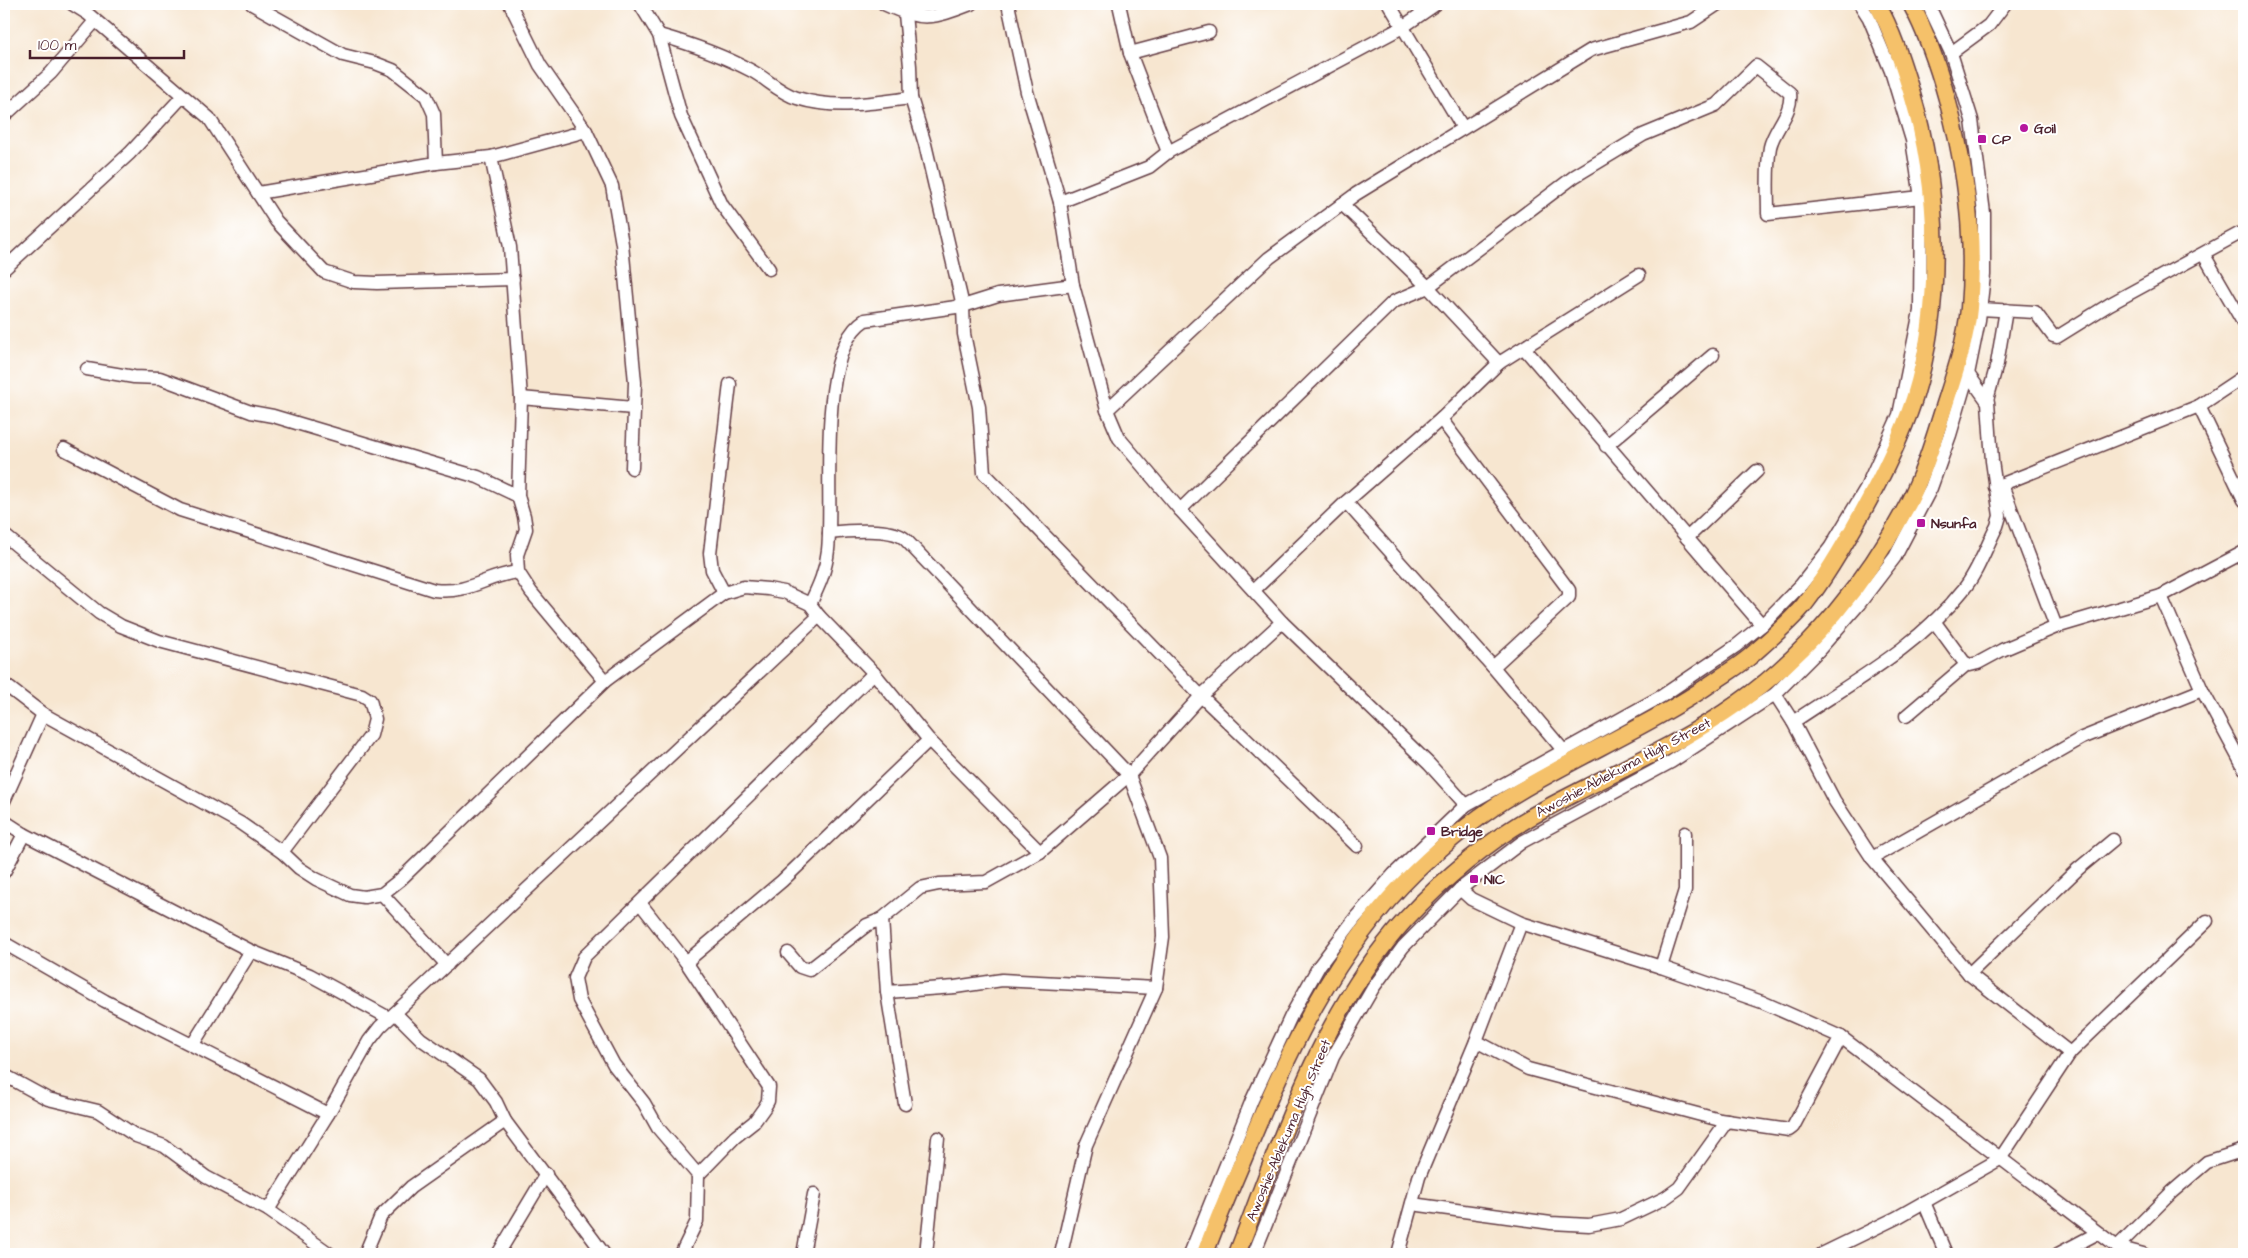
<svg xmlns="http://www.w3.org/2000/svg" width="2248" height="1258" font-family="'Architects Daughter',sans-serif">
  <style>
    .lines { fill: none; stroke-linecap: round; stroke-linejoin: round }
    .minor-casing { stroke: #643d44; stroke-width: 15 }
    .major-casing { stroke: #643d44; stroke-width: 19 }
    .minor { stroke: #fff; stroke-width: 12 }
    .major { stroke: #f5c16b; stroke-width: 16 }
    .poi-dot { fill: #b5179e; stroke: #fff; stroke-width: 2 }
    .labels { text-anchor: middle; stroke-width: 4; stroke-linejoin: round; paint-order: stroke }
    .poi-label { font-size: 14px; font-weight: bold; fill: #4a1f2b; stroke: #fff; text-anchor: start }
    .street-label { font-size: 14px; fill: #4a1f2b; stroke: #fff }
  </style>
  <rect width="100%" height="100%" fill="#fff"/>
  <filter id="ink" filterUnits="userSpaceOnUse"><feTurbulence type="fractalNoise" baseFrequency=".02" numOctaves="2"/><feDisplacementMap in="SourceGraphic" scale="10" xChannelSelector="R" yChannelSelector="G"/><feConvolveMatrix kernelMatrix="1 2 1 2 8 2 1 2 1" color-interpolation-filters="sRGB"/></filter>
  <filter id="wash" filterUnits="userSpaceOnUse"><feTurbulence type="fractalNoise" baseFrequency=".0096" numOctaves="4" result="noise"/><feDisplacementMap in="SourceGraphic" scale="20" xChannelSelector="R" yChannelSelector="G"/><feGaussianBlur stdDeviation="1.12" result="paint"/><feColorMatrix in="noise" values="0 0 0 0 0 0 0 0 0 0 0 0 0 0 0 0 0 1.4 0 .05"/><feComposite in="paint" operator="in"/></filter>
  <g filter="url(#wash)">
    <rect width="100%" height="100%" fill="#f7e6d0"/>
  </g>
  <g filter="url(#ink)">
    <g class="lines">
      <defs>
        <g id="minor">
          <path d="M72,4L88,14L209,118L276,221L324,272L354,282L377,283L513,279"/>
          <path d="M252,4L343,55L375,63L393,70L426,96L434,114L436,163"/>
          <path d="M510,4L540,65L586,131L612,186L622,244L635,382L632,468"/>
          <path d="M640,4L659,35L681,116L722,205L769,269"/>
          <path d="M884,4C923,22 932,19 971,4"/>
          <path d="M1008,4L1027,92L1060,202L1073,285L1107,410L1119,438L1180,510L1282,622L1429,764L1466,805"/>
          <path d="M1119,4L1130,53L1168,152"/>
          <path d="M1389,4L1463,128"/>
          <path d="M905,14L910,66L911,98L925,144L963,306L964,334L979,407L984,473L1201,696L1357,846"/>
          <path d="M659,35C691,44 722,55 752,71C767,79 780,93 797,98C835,110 872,103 911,98"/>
          <path d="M1130,53L1209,32"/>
          <path d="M1951,53L1989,25L2005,4"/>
          <path d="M4,116L51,73L95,21"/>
          <path d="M491,157L510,247L521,398L518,496L524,516L526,529L517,555L518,572L531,592L605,681"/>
          <path d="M258,193L436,163L491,157L586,131"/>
          <path d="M1060,202L1149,167L1168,152L1401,28L1436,4"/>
          <path d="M1342,204L1428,287L1499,363"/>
          <path d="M2204,255L2244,324"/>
          <path d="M4,269L130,153L182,97"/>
          <path d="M1980,309L2035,312L2053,336L2057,337L2110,304L2244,231"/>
          <path d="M1524,348L1762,625"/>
          <path d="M87,369L134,377L160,378L251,412L273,416L478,477L518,496"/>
          <path d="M521,398L633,408"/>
          <path d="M1987,400L1997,364L2006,310"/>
          <path d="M2199,406L2244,500"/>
          <path d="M1107,410L1269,258L1356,194L1591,50L1691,22L1718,4"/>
          <path d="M1441,419L1569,590V597L1493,667"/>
          <path d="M1606,446L1713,355"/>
          <path d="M64,449L180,510L434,590C471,594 484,576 518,572"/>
          <path d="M2002,485L2056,627"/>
          <path d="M1995,487L2199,406L2244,376"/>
          <path d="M1346,502L1493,667L1563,750"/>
          <path d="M1180,510L1393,302L1428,287L1575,176L1643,135L1716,105L1756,66L1790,93C1793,112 1774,129 1770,147C1766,169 1768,192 1768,214L1921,197"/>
          <path d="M829,533C846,531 892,527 905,539L1129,775L1160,858L1163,937L1156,988L1086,1145L1061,1254"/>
          <path d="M4,535L99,613L121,626L159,641L362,695L370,700L375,719L371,735L282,852"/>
          <path d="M1687,538L1757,471"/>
          <path d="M1254,590L1346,502L1441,419L1499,363L1639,275"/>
          <path d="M724,593L712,570L710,553L730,384"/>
          <path d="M2161,596L2202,690L2244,768"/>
          <path d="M810,604C819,586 826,570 828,550C834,497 815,350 865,320L963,306L998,295L1073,285"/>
          <path d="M1934,621L1964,662L1970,665L1978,663L2002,650L2056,627L2161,596L2244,552"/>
          <path d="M4,684L43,714L240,823L282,852L299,868L316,879L350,895L364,897L382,894L401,879L605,681L724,593L744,587L768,589L784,592L810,604L819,616L874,673L929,740L1040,852"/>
          <path d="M1775,694L1793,722L1834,800L1872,858L1969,974L2070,1053"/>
          <path d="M1906,716L1967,664"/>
          <path d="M1793,722C1852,682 1918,647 1963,590C1978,572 1986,547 1997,526L2000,516L1992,461L1988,402L1968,374"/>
          <path d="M4,801L43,714"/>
          <path d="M4,821L24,834L251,951L310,975L389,1018"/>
          <path d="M1872,858L2082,738L2202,690"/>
          <path d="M4,872L24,834"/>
          <path d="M1460,889L1471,899L1521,923L1661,967L1762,1002L1841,1037L2117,1247L2143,1254"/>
          <path d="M382,894L447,965"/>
          <path d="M640,903L686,962L769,1087L768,1101L764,1108L754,1122L735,1137L698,1175"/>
          <path d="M882,919L887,992L905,1104"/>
          <path d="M4,943L105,1001L328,1114"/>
          <path d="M788,953L800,967L809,970L867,925L882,919L920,888L939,884L986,882L1040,852L1129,775L1201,696L1282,622"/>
          <path d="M686,962L782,881L929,740"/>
          <path d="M1661,967L1685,890V833"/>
          <path d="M1969,974L2078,869L2113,840"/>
          <path d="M887,992L955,987L1002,980L1156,988"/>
          <path d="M395,1013L421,1039L479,1079L496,1102L505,1121L604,1254"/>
          <path d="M1476,1041L1528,1069L1720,1120L1789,1130L1793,1127L1841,1037"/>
          <path d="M193,1044L251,951"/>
          <path d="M4,1075L48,1099L98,1111L136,1136L164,1146L206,1177L268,1210L330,1254"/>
          <path d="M1924,1202L1946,1254"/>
          <path d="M1412,1204L1551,1223L1589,1225L1621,1219L1665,1198L1679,1188L1727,1121"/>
          <path d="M268,1210L328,1114L369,1041L380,1027L819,616"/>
          <path d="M2117,1247L2172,1192L2207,1162L2244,1150"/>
          <path d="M365,1254L381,1216L411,1187L505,1121"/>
          <path d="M498,1254L546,1174"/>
          <path d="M681,1254L697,1221L698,1175L658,1128L644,1103L614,1065L579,1000L575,978L584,957L874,673"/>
          <path d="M803,1254L814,1194"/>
          <path d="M926,1254L938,1138"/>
          <path d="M1190,1254L1252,1100L1291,1016L1319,966L1356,917L1394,874L1466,805L1662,696L1736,646L1762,625L1801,585L1830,548L1866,488L1899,415L1920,311L1921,197L1912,140L1891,71L1869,18L1860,4"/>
          <path d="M1254,1254L1333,1057L1373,988L1403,947L1460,889L1522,842L1671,762L1775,694L1818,651L1859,604L1895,557L1931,488L1950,435L1968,374L1979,320L1984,275V213L1972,120L1951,53L1928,4"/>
          <path d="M1398,1254L1419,1177L1476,1041L1521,923"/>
          <path d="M1822,1254L1896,1218L2000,1159L2070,1053L2207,921"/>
          <path d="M2058,1254L2098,1233"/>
        </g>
        <g id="major">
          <path d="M1205,1254C1217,1220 1232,1186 1246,1153C1287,1053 1335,950 1414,873C1445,843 1480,814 1518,792C1583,753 1653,724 1715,681C1728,672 1742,664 1753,654C1770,639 1790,622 1804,605C1826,577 1845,544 1862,513C1882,477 1901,438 1914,399C1944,302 1940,187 1911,91C1902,62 1892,30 1877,4"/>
          <path d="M1237,1254C1282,1139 1320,1014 1405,920C1446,876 1492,837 1545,809C1609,774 1678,746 1738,703C1810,652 1868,580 1909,502C1924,472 1934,439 1944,407C1954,376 1966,341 1969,308C1975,237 1966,167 1947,99C1938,66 1927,34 1911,4"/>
        </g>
      </defs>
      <!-- minor casing -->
      <use href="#minor" class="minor-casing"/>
      <!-- major casing -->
      <use href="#major" class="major-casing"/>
      <!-- minor -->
      <use href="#minor" class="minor"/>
      <!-- major -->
      <use href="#major" class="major"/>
    </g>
  </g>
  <!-- markers -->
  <g class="poi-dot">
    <circle cx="2024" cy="128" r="5"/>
    <rect x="1977" y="134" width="10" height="10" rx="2.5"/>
    <rect x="1916" y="518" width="10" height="10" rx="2.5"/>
    <rect x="1426" y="826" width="10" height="10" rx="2.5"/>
    <rect x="1469" y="874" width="10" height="10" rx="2.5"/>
  </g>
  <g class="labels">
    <!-- poi labels -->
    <g class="poi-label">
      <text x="2034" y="133">Goil</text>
      <text x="1992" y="144">CP</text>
      <text x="1931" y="528">Nsunfa</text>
      <text x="1441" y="836">Bridge</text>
      <text x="1484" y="884">NIC</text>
    </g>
    <!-- street labels -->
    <g class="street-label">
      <text transform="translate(1623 767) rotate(-28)" y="5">Awoshie-Ablekuma High Street</text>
      <text transform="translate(1288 1130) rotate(-67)" y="5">Awoshie-Ablekuma High Street</text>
    </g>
  </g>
  <!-- margin -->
  <rect width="2248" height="1258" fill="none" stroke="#fff" stroke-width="20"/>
  <!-- scale -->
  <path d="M30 50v8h154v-8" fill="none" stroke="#4a1f2b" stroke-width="2.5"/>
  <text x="38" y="50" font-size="15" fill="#4a1f2b" stroke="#ffffff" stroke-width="4" paint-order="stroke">100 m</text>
</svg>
